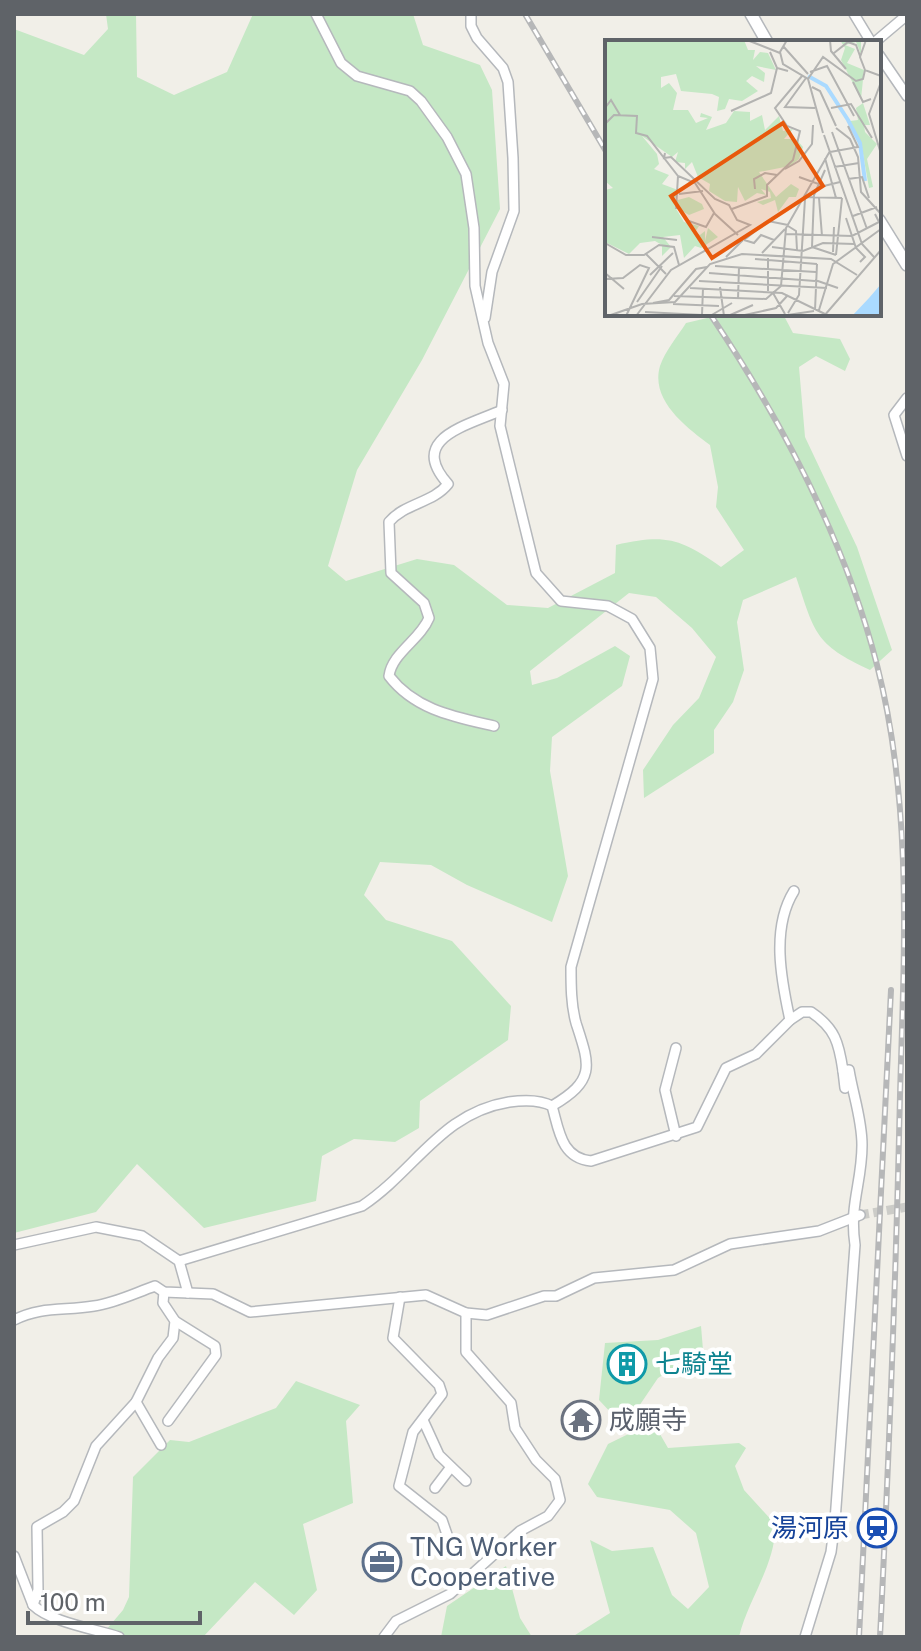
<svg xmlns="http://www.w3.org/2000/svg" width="921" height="1651" font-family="'Public Sans','Noto Sans JP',sans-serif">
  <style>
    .green { fill: #c5e8c5 }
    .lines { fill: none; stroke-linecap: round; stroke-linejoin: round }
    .minor-tunnel { stroke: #ccccc8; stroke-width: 9; stroke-dasharray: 9 4.5; stroke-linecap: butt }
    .minor-casing { stroke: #b5b8bc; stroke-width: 12 }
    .tertiary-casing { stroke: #b5b8bc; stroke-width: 14 }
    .minor { stroke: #fff; stroke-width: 9 }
    .tertiary { stroke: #fff; stroke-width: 11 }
    .rail-casing { stroke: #b6b7b8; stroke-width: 6 }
    .rail { stroke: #fff; stroke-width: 3; stroke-dasharray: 9; stroke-linecap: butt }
    .labels { text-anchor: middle; stroke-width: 8; stroke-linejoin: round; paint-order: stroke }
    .culture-label { font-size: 26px; fill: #0d838f; stroke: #fff; text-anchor: start }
    .worship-label { font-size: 26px; fill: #5b616d; stroke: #fff; text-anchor: start }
    .transit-label { font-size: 26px; fill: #164399; stroke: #fff; text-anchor: end }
    .service-label { font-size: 26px; fill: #4e5e75; stroke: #fff; text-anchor: start }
    .inset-river { fill: none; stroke: #aadaff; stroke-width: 4 }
    .inset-road { fill: none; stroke: #b3b3b1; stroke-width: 2 }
    .view { fill: #e8590c; fill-opacity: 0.15; stroke: #e8590c; stroke-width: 4 }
    .inset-edge { fill: none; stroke: #5f6368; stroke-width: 4 }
  </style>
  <rect width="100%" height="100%" fill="#f1efe8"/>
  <!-- green -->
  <g class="green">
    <path d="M106,14H136L137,77L174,95L227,72L253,14H413L423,45L480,65L492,90L500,209L422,360L357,470L328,566L346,581L417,559L454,565L507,605L548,608L615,573L616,545C666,534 679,538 721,567L744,550L716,507L718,487L710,445C686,427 650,400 660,366C665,351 678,336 686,323L724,314H783L793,333L840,339L850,359L845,371L816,356L799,367L805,437L857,547L892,650L870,670C814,644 815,633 796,577L743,600L737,622L744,670L733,702L714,730V753L644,798L643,770L673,725L699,698L716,657L692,628L656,597L629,593L530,671L532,685L557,678L615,646L630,656L622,686L552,737L550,771L568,876L552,922L467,885L431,865L380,862L364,895L386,920L452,941L511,1006L508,1040L420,1101L419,1128L395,1142L354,1139L322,1156L316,1201L204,1228L137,1164L96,1212L14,1233V29L84,55L108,29Z"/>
    <path d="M701,1326L703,1350L658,1378L635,1412L615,1417L599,1400L605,1343L658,1340Z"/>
    <path d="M296,1381L360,1405L346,1421L353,1503L303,1524L317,1590L294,1615L255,1582L203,1637H100L123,1610L129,1597L133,1477L170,1440L189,1442L276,1408Z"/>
    <path d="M653,1422L668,1448L739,1443L746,1448L735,1466L744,1490L775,1524C777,1563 748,1599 739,1637H572L610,1613L590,1540L612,1551L653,1547L672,1595L688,1609L709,1587L696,1533L670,1510L597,1497L588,1484L608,1444Z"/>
    <path d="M506,1566L520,1618L532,1637H441L447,1606Z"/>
  </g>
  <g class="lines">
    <!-- minor-tunnel -->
    <path class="minor-tunnel" d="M860,1215L907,1207"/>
    <defs>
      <g id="minor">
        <path d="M316,14L341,63L357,76L410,91L421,101L447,137L466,174L474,228L475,286L488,343L504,384L500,426L536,573L561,601L608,606L632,619L650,648L653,679L571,967C571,985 571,1005 576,1023C590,1066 596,1080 552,1106"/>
        <path d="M471,14V26L477,38L503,68L508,82L513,158L514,211L492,272L485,318"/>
        <path d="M854,14L871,42"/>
        <path d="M875,42L907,15"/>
        <path d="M879,55L907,96"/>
        <path d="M907,398L894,415L907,456"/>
        <path d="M494,726C455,717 415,710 389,676C392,653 420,640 429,618L424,603L391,573L389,522C405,503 433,503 448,484C407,438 467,426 502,410"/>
        <path d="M790,1020C781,979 771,928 794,891"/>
        <path d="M676,1048L665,1090L676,1136"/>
        <path d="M843,1071L845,1088"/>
        <path d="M14,1245L96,1227L142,1236L179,1261L188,1293"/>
        <path d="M179,1261L362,1206C416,1170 441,1113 509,1102C523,1100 539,1099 552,1106C559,1130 561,1158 591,1161L697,1127L726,1068L756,1054L790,1020L802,1012H811C835,1028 839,1043 843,1071L849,1070C853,1095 862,1119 862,1145C862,1183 849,1204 855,1245L835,1521L831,1552L805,1637"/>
        <path d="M400,1297L393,1338L439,1385L442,1394L413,1432L399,1486L442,1520L452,1549"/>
        <path d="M14,1320C41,1306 65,1311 94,1306C115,1303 135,1293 155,1286L164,1292L213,1294L250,1312L426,1295L466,1313L487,1315L544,1296H556L594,1278L674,1270L730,1244L819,1231L860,1215"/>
        <path d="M136,1402L161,1445"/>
        <path d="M423,1420L439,1455L466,1481"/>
        <path d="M168,1421L216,1355L215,1346L175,1321"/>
        <path d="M435,1488L451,1467"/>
        <path d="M14,1556L33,1605C50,1622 95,1629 119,1637"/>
        <path d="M33,1605L38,1590L37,1527L63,1512L74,1501L96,1446L136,1402L158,1358L173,1338L175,1321L163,1303L164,1292"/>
        <path d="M384,1637L396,1621L450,1594L520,1531L548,1516L560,1500L555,1479L536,1460L515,1428L511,1403L466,1352V1313"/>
      </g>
      <g id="tertiary">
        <path d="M751,14L767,42"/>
        <path d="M879,220L907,265"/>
      </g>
    </defs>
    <!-- minor casing -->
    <use href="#minor" class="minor-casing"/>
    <!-- tertiary casing -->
    <use href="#tertiary" class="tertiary-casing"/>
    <!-- minor -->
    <use href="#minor" class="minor"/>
    <!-- tertiary -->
    <use href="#tertiary" class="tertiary"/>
    <defs>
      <g id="rail">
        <path d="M525,14L607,153"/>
        <path d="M710,314C782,421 845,540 877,665C913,806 904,952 900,1095C896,1276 889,1457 880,1637"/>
        <path d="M859,1637L891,990"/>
      </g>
    </defs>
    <!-- rail casing -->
    <use href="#rail" class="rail-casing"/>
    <!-- rail -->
    <use href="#rail" class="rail"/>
  </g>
  <!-- icons -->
  <defs>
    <symbol id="building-ring" viewBox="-11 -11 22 22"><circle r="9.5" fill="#fff" stroke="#0f9aa8" stroke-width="1.5"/><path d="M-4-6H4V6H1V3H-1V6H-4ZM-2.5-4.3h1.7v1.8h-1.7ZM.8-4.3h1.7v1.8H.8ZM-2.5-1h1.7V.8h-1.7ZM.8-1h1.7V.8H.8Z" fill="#0f9aa8"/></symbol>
    <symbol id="temple-ring" viewBox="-11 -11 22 22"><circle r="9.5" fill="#fff" stroke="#6b7280" stroke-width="1.5"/><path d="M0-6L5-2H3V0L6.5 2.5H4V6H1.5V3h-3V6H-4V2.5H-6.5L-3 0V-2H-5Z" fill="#6b7280"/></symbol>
    <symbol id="station-ring" viewBox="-11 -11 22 22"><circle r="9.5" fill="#fff" stroke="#1a4fb4" stroke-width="1.5"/><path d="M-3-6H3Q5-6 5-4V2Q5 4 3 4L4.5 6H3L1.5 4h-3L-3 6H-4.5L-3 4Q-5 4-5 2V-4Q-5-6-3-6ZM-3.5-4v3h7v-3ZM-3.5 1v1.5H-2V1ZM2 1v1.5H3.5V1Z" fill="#1a4fb4"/></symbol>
    <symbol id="office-ring" viewBox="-11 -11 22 22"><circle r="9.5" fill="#fff" stroke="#5c6f8a" stroke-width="1.5"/><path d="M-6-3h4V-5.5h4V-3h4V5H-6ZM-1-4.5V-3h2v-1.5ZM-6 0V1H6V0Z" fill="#5c6f8a"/></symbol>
  </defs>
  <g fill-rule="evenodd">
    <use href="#building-ring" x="605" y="1342" width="44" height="44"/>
    <use href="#temple-ring" x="559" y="1398" width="44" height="44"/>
    <use href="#station-ring" x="855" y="1506" width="44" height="44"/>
    <use href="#office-ring" x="360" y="1540" width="44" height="44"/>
  </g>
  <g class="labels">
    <!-- culture labels -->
    <g class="culture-label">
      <text x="655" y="1373">七騎堂</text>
    </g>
    <!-- worship labels -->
    <g class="worship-label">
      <text x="609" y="1429">成願寺</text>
    </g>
    <!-- transit labels -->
    <g class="transit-label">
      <text x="849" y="1537">湯河原</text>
    </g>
    <!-- service labels -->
    <g class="service-label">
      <text x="410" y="1556">TNG Worker<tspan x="410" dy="30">Cooperative</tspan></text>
    </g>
  </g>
  <!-- overview -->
  <g transform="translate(605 40)">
    <rect width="276" height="276" fill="#f1efe8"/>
    <path d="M0,0H139L143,10H150L148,20L155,12L163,13L171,30L151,26L160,33L159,42L147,36L141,41L153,51L137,61L124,59L120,69L112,71L114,57L107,54L76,51L71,34L56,37V48L64,43L72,53L68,70H83L91,83L103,78L95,77L96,73L107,77L101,90L121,83L129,71L145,72V81L157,75L160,90L174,76L178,91L188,89L179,99H191L198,107L194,119L185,126L154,132L171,157L186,144L194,149L191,157H184L173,172L170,160L158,165L152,162L166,158L165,152L156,149L161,155L152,153L140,161L133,147L132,162L120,161L104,151L105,144L93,137L87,122L80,129V123L70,122L73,112L67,117L37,96L52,114L54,124L49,129L64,135L57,144L73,150L69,161L84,157L97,164L99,169L84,175L70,167L79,182L94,186L90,192L95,195L100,191V201L103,188L113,197L96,208L90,206L79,218L75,195L58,197L66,207L57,216V205L50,201L35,203L24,214L0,202V150L8,148L0,141ZM235,0H256V14L251,2L240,5L250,9L242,23L259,30L256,59L236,20L240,8ZM258,63L265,85H259L260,92L272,104L262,119L268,147L264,148L257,108L245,81L253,80L251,68Z" fill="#c5e8c5"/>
    <path d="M276,244V276H247L264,258Z" fill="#aadaff"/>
    <path class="inset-river" d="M203,36L221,46L243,80L255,103L260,141"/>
    <path class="inset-road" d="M142,0L175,13M182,0L175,12L178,24L203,39L218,93M225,0L226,11L241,29M178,6L203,34M165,12L172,28L183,31M229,13L243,2L251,5L255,16M260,30L255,17L261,0M205,32L222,26L249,76M201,38L180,67L210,68M203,39L218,17L251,41L258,39L260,30L276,36M248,42L258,62L266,59M276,42L264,74L276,114M207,47L215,51L231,86M0,68L6,60L15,75M226,68L246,64L267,98M126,71L166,53L172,28M0,84L9,75L32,76L31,93L42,96L73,136L90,143L110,174L133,195M231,88L245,99L253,117L256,152L276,174M227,92L262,189M219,95L257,204L269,217M225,112L253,107L243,86M220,118L231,158M229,127L254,123M180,129L194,121L207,104L208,85M220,130L209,155L207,207L231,215M194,137L219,146L235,142M243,139L257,137L264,158M150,149L149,139L160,133L172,135M74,154L98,151M199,157L237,158M214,158L217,196M71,169L73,136M127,169L162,156V145L188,120L195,91L182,86L170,68L197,36M248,176L272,167M241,178L251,208L260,217L255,222M81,180L101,187L109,173M183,186L191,191L192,210M180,194L247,196L274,182L270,174M47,197L72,200M139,200L163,181L183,185M139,200L149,203L156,195L169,200M0,203L21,215H39L54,205L69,207L74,225M167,207L198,211L218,203L249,204M228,212L229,187M157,213L180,189M41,214L61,234M231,215L237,158M121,217L138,200M150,219L212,224M110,226L211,232M0,233L19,249M104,233L210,241M45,235L68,213M0,239L18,238L35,225L44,228L21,276M210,240L233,248M94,241L222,248M115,247L119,276M85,248L177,253L220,274M163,251V218M168,253L180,274M69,256L161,259L176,246L181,188L225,111M133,259L134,227M32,262L57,226M48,263L64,260L91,229L102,227M68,264L114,266M210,270L212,224M214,270L228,224L276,189M40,272L97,275M183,273L194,255L200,159M97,275L98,248M3,276L37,264L70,262L105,224L137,214L226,219L252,235M31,276L66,230L145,185L132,180L124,165L110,159L66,117L59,118L60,113M105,276L127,263M123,276L148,265M135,276L171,268L183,255M176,276L209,271M219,276L276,210"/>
    <path class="view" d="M178,83L218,146L107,218L66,156Z"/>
    <rect width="276" height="276" class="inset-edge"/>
  </g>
  <!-- border -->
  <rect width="921" height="1651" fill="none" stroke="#5f6368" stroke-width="32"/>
  <!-- scale -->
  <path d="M28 1611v12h172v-12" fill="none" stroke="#5f6368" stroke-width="4"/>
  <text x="40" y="1611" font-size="24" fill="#5f6368" stroke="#ffffff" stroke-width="6" paint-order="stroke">100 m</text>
</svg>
